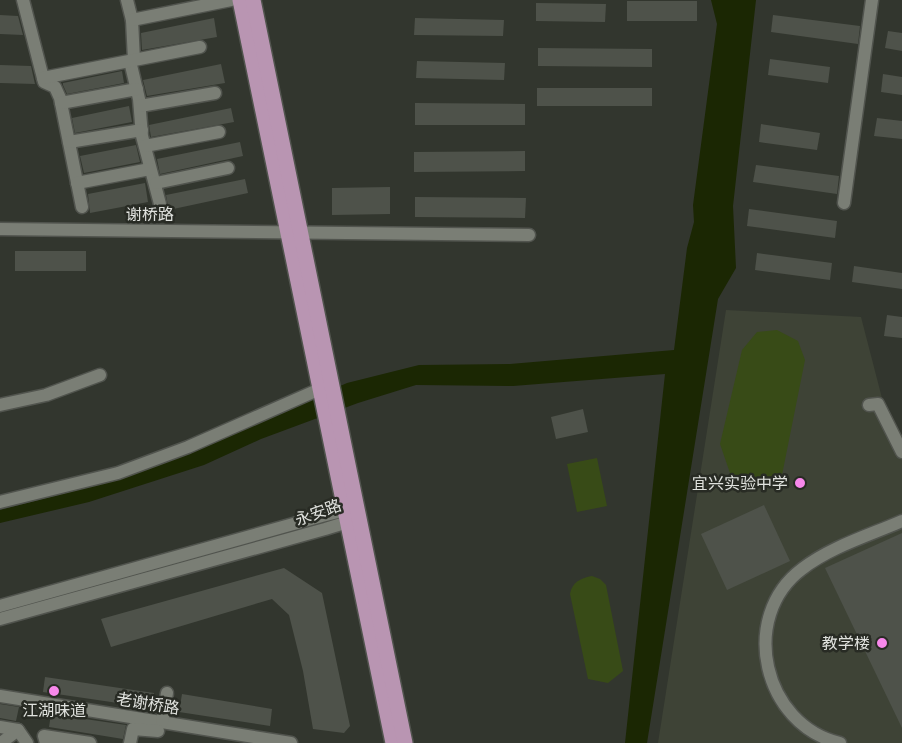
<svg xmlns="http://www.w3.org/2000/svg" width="902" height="743" font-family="Montserrat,'Noto Sans SC',sans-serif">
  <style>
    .built { fill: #3e4336 }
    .green { fill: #384b17 }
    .water { fill: #1b2703 }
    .building { fill: #4e524a }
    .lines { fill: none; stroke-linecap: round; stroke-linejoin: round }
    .minor-casing { stroke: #51544e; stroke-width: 15 }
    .major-casing { stroke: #51544e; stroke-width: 18 }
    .minor { stroke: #7a7e75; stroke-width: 12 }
    .major { stroke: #b995b2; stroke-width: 15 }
    .poi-dot { fill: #f888eb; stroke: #282b24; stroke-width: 2 }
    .labels { text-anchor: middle; stroke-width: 5; stroke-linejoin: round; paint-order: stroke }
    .street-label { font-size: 16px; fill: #e0e2de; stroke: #282b24 }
    .poi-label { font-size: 16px; fill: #e0e2de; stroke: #282b24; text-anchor: end }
  </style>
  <rect width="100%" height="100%" fill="#32362e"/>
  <!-- built -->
  <path class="built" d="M726,310L861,317L883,402L902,438V743H658Z"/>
  <!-- green -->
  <g class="green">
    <path d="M777,330L798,341L805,360L781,480L753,488L731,476L720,444L742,350L757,332Z"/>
    <path d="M597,458L607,506L577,512L567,464Z"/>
    <path d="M592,576L600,579L606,585L623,671L608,683L588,679L570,594C572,582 581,578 592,576Z"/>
  </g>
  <!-- water -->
  <path class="water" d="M711,0H756L733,206L736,268L718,299L647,743H625L665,374L513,386L416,385L358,403L261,439L204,465L89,502L0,523V510L85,488L191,452L347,383L419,365L510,364L674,350L687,248L694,222L693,205L717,24Z"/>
  <!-- building -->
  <g class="building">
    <rect x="627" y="1" width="70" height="20"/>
    <path d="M536,3L606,4L605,22L536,21Z"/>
    <path d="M0,15L18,16L23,35L0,34Z"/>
    <path d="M773,15L860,26L858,44L771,32Z"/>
    <path d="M214,18L217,37L142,50L141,33Z"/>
    <path d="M415,18L504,20L503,36L414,35Z"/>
    <path d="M888,31L902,33V51L885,48Z"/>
    <path d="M538,48L652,49V67L538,66Z"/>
    <path d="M770,59L830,67L828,83L768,75Z"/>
    <path d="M417,61L505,63L504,80L416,78Z"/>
    <path d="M221,64L225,83L147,96L143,80Z"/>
    <path d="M0,65L31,66L35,84L0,83Z"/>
    <path d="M122,71L124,83L67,94L63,85V83Z"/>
    <path d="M883,74L902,77V95L881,92Z"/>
    <rect x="537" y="88" width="115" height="18"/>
    <path d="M415,103L525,104V125H415Z"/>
    <path d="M129,106L132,122L75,133L72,118Z"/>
    <path d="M231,108L234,122L151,137L149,125Z"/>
    <path d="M877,118L902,121V139L874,136Z"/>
    <path d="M761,124L820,133L817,150L759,142Z"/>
    <path d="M240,142L243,156L160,174L157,159Z"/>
    <path d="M136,145L140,162L84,173L80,156Z"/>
    <path d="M525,151V171L414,172V152Z"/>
    <path d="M756,165L839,176L837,194L753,182Z"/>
    <path d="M245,179L248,193L164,211L168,206L166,195Z"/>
    <path d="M145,183L148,202L90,213L88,194Z"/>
    <path d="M390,187V214L332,215V188Z"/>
    <path d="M415,197L526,198L525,218L415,217Z"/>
    <path d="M749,209L837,221L835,238L747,226Z"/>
    <rect x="15" y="251" width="71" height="20"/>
    <path d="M757,253L832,263L830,280L755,270Z"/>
    <path d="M854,266L902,273V289L852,282Z"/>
    <path d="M887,315L902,317V338L884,336Z"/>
    <path d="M583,409L588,432L556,439L551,417Z"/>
    <path d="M764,505L790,561L727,590L701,534Z"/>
    <path d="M902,533V728L825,568Z"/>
    <path d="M284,568L322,593L350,726L344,733L313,729L303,671L289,615L272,599L111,647L101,619Z"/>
    <path d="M45,677L154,693L152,708L43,692Z"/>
    <path d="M182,694L272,709L270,726L179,712Z"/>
    <path d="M0,704L19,707L16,721L0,718Z"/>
    <path d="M51,714L126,725L123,739L49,727Z"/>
  </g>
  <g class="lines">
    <defs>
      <g id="minor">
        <path d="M23,0L44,82L55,87L60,98L82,207"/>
        <path d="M127,0L132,20L134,60"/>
        <path d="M132,20L231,0"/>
        <path d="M130,61L139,99L142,136L160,204"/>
        <path d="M43,78L200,47"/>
        <path d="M61,103L137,89"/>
        <path d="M140,106L215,93"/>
        <path d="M69,142L142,130"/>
        <path d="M145,146L219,132"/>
        <path d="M77,183L150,169"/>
        <path d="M156,183L228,168"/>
        <path d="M844,203L872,0"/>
        <path d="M0,229L529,235"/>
        <path d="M0,405L46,395L100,375"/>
        <path d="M869,405L878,404L902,452"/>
        <path d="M0,502L118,473L188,447L320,389"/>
        <path d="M0,606L322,516L346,510L354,512"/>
        <path d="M0,619L325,529L348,522L353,518"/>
        <path d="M0,696L291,743"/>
        <path d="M162,722L167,693"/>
        <path d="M0,727L18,730L27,743"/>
        <path d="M1,743L18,730"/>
        <path d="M46,743L44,736L90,743"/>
        <path d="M130,743L133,729L158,731"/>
        <path d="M840,743C763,725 738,617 802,569C830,547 870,535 902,521"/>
      </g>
      <g id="major">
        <path d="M240,0L393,743"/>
        <path d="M253,0L405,743"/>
      </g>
    </defs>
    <!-- minor casing -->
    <use href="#minor" class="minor-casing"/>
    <!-- major casing -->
    <use href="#major" class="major-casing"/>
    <!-- minor -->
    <use href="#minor" class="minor"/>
    <!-- major -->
    <use href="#major" class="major"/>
  </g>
  <!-- markers -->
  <g class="poi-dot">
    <circle cx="800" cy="483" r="6"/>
    <circle cx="882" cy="643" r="6"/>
    <circle cx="54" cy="691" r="6"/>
  </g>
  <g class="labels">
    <!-- street labels -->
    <g class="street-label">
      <text x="150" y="220">谢桥路</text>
      <text transform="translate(318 512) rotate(-20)" y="6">永安路</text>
      <text transform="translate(148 703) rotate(9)" y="6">老谢桥路</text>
    </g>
    <!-- poi labels -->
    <g class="poi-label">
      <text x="788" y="489">宜兴实验中学</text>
      <text x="870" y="649">教学楼</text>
      <text x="54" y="716" text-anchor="middle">江湖味道</text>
    </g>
  </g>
</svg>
